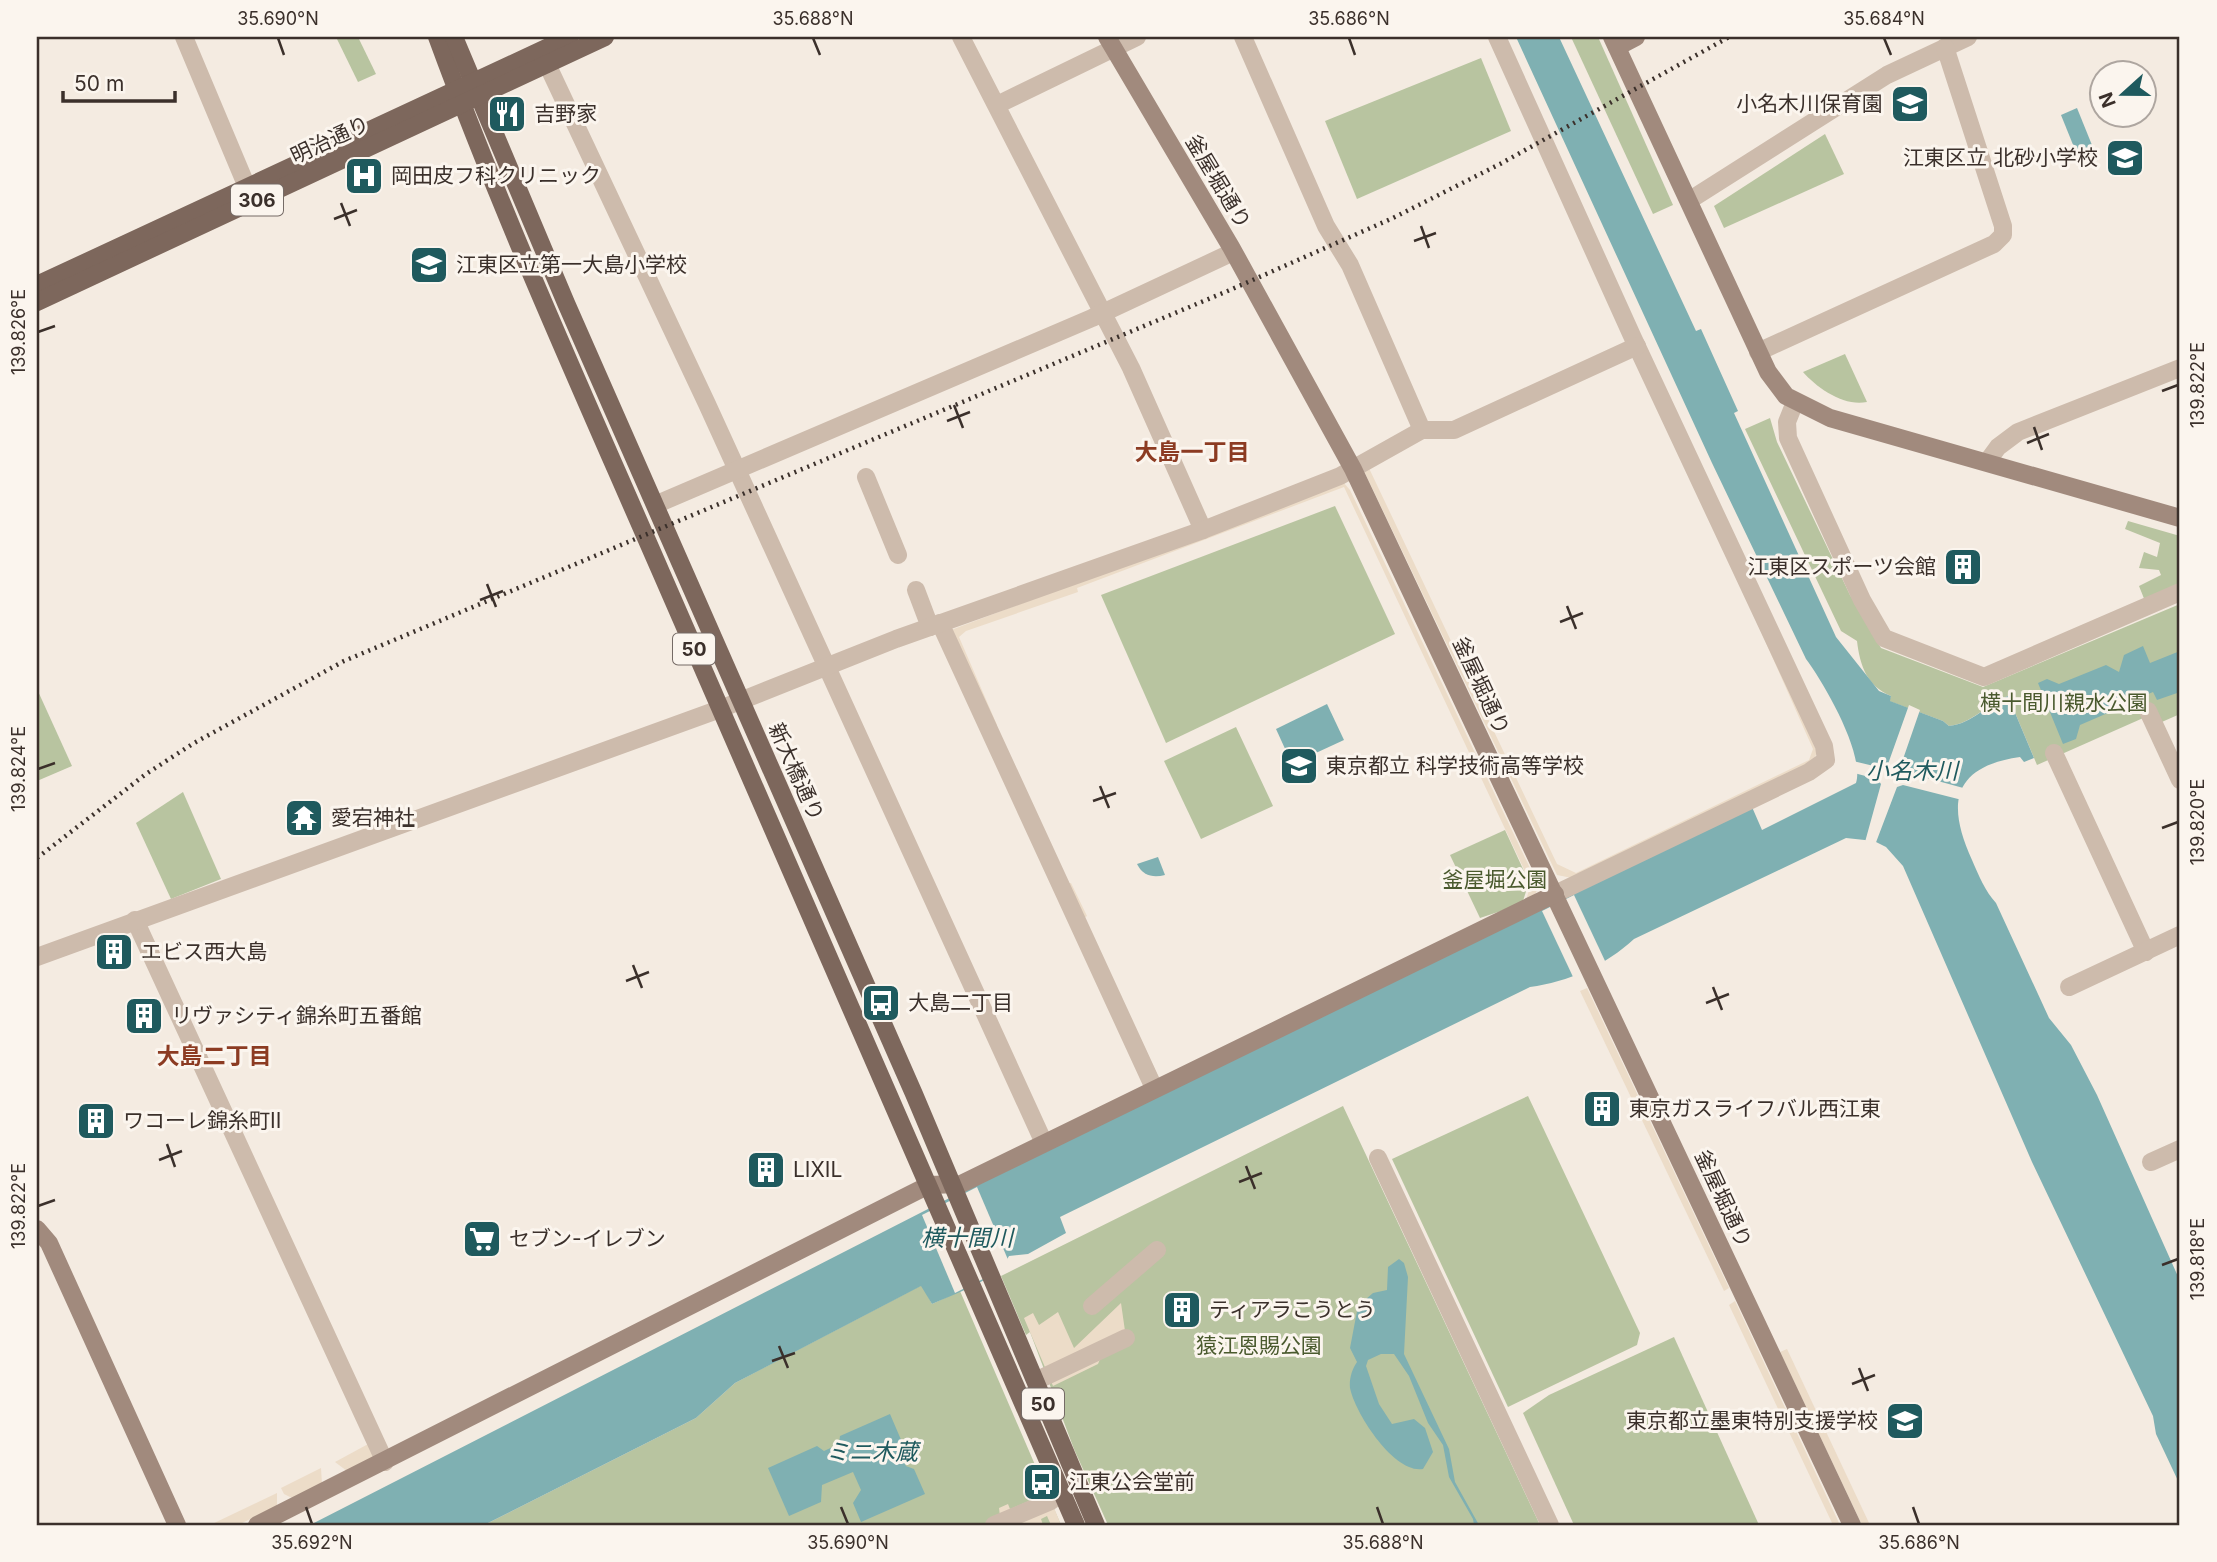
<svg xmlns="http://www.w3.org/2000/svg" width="2217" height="1562" font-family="Inter,'Noto Sans JP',sans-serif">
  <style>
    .green { fill: #b8c4a0 }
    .plaza { fill: #ecdcc8 }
    .water { fill: #7fb0b2 }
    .pier { fill: #f4ebe1 }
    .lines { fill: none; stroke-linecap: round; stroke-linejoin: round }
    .street { stroke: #cdbbac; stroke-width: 18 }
    .secondary { stroke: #a18a7d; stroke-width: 18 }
    .primary { stroke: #7d675c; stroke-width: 18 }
    .rail { stroke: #3b302b; stroke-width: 4.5; stroke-dasharray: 2 5; stroke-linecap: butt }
    .ticks { fill: none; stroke: #3b302b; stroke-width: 2.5 }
    .labels { text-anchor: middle; stroke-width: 6; stroke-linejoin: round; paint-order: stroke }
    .shield { fill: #fbf5ee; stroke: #756b66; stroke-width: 2 }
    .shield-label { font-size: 19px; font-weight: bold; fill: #3b302b }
    .poi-label { font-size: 21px; fill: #3b302b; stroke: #fbf5ee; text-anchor: start }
    .street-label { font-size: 21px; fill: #3b302b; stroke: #fbf5ee }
    .park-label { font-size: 21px; fill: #4a5a2e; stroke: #fbf5ee }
    .neighbourhood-label { font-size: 23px; font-weight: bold; fill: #8c3b22; stroke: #fbf5ee }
    .water-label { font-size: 23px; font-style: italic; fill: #1f5a5e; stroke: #fbf5ee }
    .neatline { fill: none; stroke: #3b302b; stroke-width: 2.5 }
    .ticks-label { font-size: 18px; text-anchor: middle; fill: #3b302b }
  </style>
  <rect width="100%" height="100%" fill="#f4ebe1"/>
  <!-- green -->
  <g class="green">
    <path d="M336,37H358L376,74L358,82Z"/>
    <path d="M1571,37H1598L1673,205L1653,214Z"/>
    <path d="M1481,58L1511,131L1357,199L1325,121Z"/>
    <path d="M1825,134L1844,174L1724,228L1714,206Z"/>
    <path d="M1845,354L1867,402C1844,407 1817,388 1803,372Z"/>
    <path d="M1770,418L1777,442L1850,595L1881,648L1983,687L2180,604V714L2155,725L2150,715L2037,765L2008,696C1985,705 1973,723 1949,726L1943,721L1889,701L1891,696C1867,686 1860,666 1857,641L1841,631L1745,429Z"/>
    <path d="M1335,506L1395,634L1166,743L1101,595Z"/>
    <path d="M2128,521L2180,536V586L2145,601L2139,586L2161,575L2159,570L2139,568L2144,552L2157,557L2160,543L2125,529Z"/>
    <path d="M37,689L72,766L37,781Z"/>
    <path d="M1236,727L1273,806L1201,839L1164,761Z"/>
    <path d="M183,792L221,879L171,899L136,823Z"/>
    <path d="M1505,830L1529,882L1522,904L1480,918L1450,855Z"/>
    <path d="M1528,1096L1640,1333L1637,1345L1508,1407L1392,1159Z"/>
    <path d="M1343,1106L1540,1525H1108L1074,1449L1030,1332L1026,1335L1001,1276Z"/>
    <path d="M922,1285L932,1304L960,1291L1061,1525H484L696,1418L735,1383Z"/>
    <path d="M1674,1337L1759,1525H1574L1523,1413L1549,1395Z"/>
  </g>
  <!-- plaza -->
  <g class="plaza">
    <path d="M1367,464L1557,864L1576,873L1809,760L1813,749L1755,618L1759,616L1817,752L1813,763L1572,878L1557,875L1364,471Z"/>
    <path d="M1343,482L1350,490L1538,885L1536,893L1525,903L1531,884L1344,487L1077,588L1078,592L966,631L959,637L997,725L995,728L1067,883H1071L1087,916L1084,918L1158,1076L1150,1075L950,638L951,630Z"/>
    <path d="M1587,988L1729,1288L1724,1291L1580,991Z"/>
    <path d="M1735,1301L1773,1382L1840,1525H1833L1729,1305Z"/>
    <path d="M1121,1303L1126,1338L1101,1357L1098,1364L1053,1386L1024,1318L1033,1313L1039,1325L1058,1312L1074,1348Z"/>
    <path d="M1787,1349L1870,1525H1862L1780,1352Z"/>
    <path d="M370,1443L373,1456L371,1460L347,1471L335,1462Z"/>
    <path d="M321,1468L322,1484L292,1498L284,1494L281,1488Z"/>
    <path d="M277,1493V1506L238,1525H210Z"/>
    <path d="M1048,1493L1061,1525H1051L1047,1516L1041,1519L1043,1525H1001L999,1508L1008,1504L1010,1509Z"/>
  </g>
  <!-- water -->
  <g class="water">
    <path d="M1516,37H1559L1696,331L1701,329L1738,411L1734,413L1836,637L1879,691L1891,696L1890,701L1943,721L1949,726C1974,723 1985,705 2008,696L2034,758L2024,762L2020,757C1951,767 1947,805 1972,860C1979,876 1985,891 1996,903L2049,1018L2071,1045L2097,1095L2180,1281V1485L2156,1434L2153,1416L2032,1162L1903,866L1886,847L1874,841L1846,838L1634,939C1606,965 1568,982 1530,987L1060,1217L1066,1233L1028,1254L1009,1256C996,1281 958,1292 932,1304L921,1286L735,1383L696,1418L484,1525H310L1145,1098L1752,807L1762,830L1856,783C1865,754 1824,683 1806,659L1712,463Z"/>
    <path d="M2077,108L2098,160L2082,167L2061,115Z"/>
    <path d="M2143,646L2150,663L2180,651V692L2157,700L2153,692L2141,697L2127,693L2117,709L2080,725L2076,739L2063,744L2038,683L2047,679L2059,684L2106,665L2119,672L2124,655Z"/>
    <path d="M1327,704L1344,740L1292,764L1276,729Z"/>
    <path d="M1158,857L1165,875C1153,878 1143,876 1137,864Z"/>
    <path d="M1399,1259L1404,1263L1408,1277L1404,1354L1449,1449L1455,1482L1479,1525H1474L1473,1519L1449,1477L1443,1445L1428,1423L1409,1376L1394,1354H1381L1368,1360L1366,1366L1379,1404L1392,1424L1414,1419L1425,1428L1433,1452L1423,1469C1394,1474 1355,1413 1350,1388C1349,1379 1352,1369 1357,1362L1350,1348L1358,1306L1373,1293L1387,1290L1388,1267Z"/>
    <path d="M890,1414L902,1442L899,1451L906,1466L914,1469L925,1494L861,1522L853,1503L861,1490L853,1472L822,1485L821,1502L789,1516L768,1468L817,1446L824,1451L839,1444L840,1436Z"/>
  </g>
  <!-- pier -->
  <g class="pier">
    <path d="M1909,705L1920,710L1902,762L1905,772L1967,789L1962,800L1903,785L1897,787L1875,845L1865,842L1881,784L1877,779L1854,773L1853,761L1878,767L1888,764Z"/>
    <path d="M1574,895L1606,963L1574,979L1542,911Z"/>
    <path d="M977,1187L1009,1262L1007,1267L955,1293L922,1215Z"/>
  </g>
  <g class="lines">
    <!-- street -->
    <g class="street">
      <path d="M184,37L247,187"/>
      <path d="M961,37L1131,368L1203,530"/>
      <path d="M1243,37L1326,226L1350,265L1422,430"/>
      <path d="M1497,37L1633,338L1824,746L1826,760L1809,772L1555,894"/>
      <path d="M547,64L707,404L1044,1143"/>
      <path d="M997,105L1137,37"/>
      <path d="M1690,200L1887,75L1968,37"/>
      <path d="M1758,352L1994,244L2003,235V226L1945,47"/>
      <path d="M1795,402L1787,422L1788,438L1862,600L1884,638L1984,677L2180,592"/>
      <path d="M1987,462L1998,447L2018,432L2180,368"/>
      <path d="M866,477L898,555"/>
      <path d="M657,504L1092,318L1233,252"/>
      <path d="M916,590L930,627"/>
      <path d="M940,623L1154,1088"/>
      <path d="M2148,711L2180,780"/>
      <path d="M2054,753L2146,952"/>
      <path d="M135,920L385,1462"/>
      <path d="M37,957L720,709L896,639L1203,530L1340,476L1422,430H1454L1637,346"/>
      <path d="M2069,987L2180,935"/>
      <path d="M1378,1158L1550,1525"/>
      <path d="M2151,1162L2180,1149"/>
      <path d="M1092,1306L1157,1250"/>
      <path d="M1044,1377L1126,1338"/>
      <path d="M994,1525L1051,1501"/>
    </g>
    <!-- secondary -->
    <g class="secondary">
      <path d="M1107,37L1231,247L1353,469L1852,1525"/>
      <path d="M1612,37L1768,372L1786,396L1830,418L2180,518"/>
      <path d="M1617,47L1636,37"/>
      <path d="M37,1229L49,1243L177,1525"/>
      <path d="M257,1525L911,1194L929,1185L961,1184L1555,894"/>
    </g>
    <!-- primary -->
    <g class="primary">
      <path d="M437,37C503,217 583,393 660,570C798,889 938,1206 1076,1525"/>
      <path d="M454,37L566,303L914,1094L1096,1525"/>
      <path d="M37,285L570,37"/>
      <path d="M37,302L605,37"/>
    </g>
    <!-- rail -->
    <path class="rail" d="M37,858L146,774L194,743L344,661L1230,290L1393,218L1500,164L1729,37"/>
  </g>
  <!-- ticks -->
  <path class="ticks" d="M278,38L284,55M813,38L820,55M1349,38L1355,55M1884,38L1891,55M341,203L350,226M334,219L357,210M1421,226L1429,248M1414,241L1436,233M38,332L55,326M2162,391L2178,385M954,405L963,428M947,421L970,412M2034,427L2042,450M2027,443L2049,434M487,584L496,607M480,600L503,591M1567,606L1576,629M1560,622L1583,613M38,769L55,763M1100,786L1109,808M1093,801L1116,793M2162,828L2178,822M633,965L642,988M626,981L649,972M1713,987L1722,1010M1706,1003L1729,994M167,1144L175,1167M159,1160L182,1151M1246,1166L1255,1189M1239,1182L1262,1173M38,1206L55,1200M2162,1265L2178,1259M779,1346L788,1368M772,1361L795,1353M1859,1368L1868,1391M1852,1384L1875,1375M306,1507L312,1524M841,1507L848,1524M1377,1507L1383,1524M1913,1507L1919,1524"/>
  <!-- icons -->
  <defs>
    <symbol id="school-square" viewBox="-11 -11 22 22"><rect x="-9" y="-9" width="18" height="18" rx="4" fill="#1f5a5e" stroke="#fbf5ee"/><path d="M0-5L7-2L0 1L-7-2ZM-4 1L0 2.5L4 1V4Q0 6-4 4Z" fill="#fff"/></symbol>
    <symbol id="restaurant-square" viewBox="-11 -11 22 22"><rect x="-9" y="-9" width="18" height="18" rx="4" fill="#1f5a5e" stroke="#fbf5ee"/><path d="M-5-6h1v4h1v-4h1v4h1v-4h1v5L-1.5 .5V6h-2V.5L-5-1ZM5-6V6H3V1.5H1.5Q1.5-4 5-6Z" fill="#fff"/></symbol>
    <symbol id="hospital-square" viewBox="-11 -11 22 22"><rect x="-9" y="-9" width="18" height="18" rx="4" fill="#1f5a5e" stroke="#fbf5ee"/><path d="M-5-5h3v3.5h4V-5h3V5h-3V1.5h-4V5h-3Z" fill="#fff"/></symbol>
    <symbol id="building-square" viewBox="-11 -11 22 22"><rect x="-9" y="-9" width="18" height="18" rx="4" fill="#1f5a5e" stroke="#fbf5ee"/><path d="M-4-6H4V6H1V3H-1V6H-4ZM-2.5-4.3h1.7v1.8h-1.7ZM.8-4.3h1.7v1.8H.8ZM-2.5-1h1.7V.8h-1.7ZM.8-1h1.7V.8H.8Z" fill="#fff"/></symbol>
    <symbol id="temple-square" viewBox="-11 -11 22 22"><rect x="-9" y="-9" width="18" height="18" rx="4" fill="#1f5a5e" stroke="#fbf5ee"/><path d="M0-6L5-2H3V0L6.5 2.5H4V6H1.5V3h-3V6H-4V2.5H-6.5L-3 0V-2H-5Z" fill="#fff"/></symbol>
    <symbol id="bus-square" viewBox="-11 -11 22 22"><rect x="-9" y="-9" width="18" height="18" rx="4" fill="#1f5a5e" stroke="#fbf5ee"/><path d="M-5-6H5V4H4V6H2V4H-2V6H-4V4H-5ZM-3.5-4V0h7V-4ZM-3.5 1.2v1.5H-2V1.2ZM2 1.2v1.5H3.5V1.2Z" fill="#fff"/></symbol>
    <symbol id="supermarket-square" viewBox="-11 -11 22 22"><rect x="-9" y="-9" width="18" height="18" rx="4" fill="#1f5a5e" stroke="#fbf5ee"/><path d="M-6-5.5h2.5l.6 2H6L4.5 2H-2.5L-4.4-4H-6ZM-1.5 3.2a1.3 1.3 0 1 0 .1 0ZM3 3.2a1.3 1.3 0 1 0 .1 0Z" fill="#fff"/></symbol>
    <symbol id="university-square" viewBox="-11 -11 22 22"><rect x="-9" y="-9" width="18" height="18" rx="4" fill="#1f5a5e" stroke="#fbf5ee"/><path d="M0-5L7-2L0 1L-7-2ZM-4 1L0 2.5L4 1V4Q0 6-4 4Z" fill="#fff"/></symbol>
  </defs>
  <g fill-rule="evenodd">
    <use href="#school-square" x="1888" y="82" width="44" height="44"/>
    <use href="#restaurant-square" x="485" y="92" width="44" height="44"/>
    <use href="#school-square" x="2103" y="136" width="44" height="44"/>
    <use href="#hospital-square" x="342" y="154" width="44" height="44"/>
    <use href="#school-square" x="407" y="243" width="44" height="44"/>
    <use href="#building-square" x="1941" y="545" width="44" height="44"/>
    <use href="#school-square" x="1277" y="744" width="44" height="44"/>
    <use href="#temple-square" x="282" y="796" width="44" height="44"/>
    <use href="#building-square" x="92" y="930" width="44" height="44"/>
    <use href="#bus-square" x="859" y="981" width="44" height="44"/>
    <use href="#building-square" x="122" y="994" width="44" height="44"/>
    <use href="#building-square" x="1580" y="1087" width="44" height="44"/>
    <use href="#building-square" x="74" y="1099" width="44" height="44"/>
    <use href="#building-square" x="744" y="1148" width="44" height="44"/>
    <use href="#supermarket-square" x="460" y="1217" width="44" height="44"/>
    <use href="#building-square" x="1160" y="1288" width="44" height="44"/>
    <use href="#university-square" x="1883" y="1399" width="44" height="44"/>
    <use href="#bus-square" x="1020" y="1460" width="44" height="44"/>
  </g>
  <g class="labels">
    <!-- shield labels -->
    <g class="shield">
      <rect x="231" y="184.5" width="52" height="31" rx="5"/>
      <rect x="673" y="633.5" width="42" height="31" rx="5"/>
      <rect x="1022" y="1388.5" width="42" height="31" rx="5"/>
    </g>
    <g class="shield-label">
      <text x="257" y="207">306</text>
      <text x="694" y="656">50</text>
      <text x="1043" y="1411">50</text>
    </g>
    <!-- poi labels -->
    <g class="poi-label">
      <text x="1883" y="111" text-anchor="end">小名木川保育園</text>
      <text x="534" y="121">吉野家</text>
      <text x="2098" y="165" text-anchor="end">江東区立 北砂小学校</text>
      <text x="391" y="183">岡田皮フ科クリニック</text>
      <text x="456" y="272">江東区立第一大島小学校</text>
      <text x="1936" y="574" text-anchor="end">江東区スポーツ会館</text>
      <text x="1326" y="773">東京都立 科学技術高等学校</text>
      <text x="331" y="825">愛宕神社</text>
      <text x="141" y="959">エビス西大島</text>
      <text x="908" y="1010">大島二丁目</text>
      <text x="171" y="1023">リヴァシティ錦糸町五番館</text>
      <text x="1629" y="1116">東京ガスライフバル西江東</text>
      <text x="123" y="1128">ワコーレ錦糸町II</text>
      <text x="793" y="1177">LIXIL</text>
      <text x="509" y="1246">セブン-イレブン</text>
      <text x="1209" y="1317">ティアラこうとう</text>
      <text x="1878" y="1428" text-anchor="end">東京都立墨東特別支援学校</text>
      <text x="1069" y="1489">江東公会堂前</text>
    </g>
    <!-- street labels -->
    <g class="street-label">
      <text transform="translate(330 140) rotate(-25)" y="7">明治通り</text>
      <text transform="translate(1218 182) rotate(59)" y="7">釜屋堀通り</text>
      <text transform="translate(1481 686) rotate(65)" y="7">釜屋堀通り</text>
      <text transform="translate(796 772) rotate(66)" y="7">新大橋通り</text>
      <text transform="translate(1723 1199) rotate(65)" y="7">釜屋堀通り</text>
    </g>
    <!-- park labels -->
    <g class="park-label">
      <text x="2064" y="710">横十間川親水公園</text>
      <text x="1495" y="887">釜屋堀公園</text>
      <text x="1259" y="1353">猿江恩賜公園</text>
    </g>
    <!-- neighbourhood labels -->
    <g class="neighbourhood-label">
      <text x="1192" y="460">大島一丁目</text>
      <text x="214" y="1064">大島二丁目</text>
    </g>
    <!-- water labels -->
    <g class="water-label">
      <text x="1912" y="779">小名木川</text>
      <text x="967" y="1246">横十間川</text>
      <text x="872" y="1460">ミニ木蔵</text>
    </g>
  </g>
  <!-- border -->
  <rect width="2217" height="1562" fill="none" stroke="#fbf5ee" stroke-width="77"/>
  <!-- north arrow -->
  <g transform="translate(2123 94) rotate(249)"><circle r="33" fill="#fbf5ee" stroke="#aea6a0" stroke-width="2"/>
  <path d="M0-5L12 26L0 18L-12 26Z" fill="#1f5a5e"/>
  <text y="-10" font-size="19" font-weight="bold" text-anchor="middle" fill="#3b302b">N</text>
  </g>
  <!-- scale -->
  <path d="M63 91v10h112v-10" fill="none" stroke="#3b302b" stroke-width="3.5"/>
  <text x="74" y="91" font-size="21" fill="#3b302b" stroke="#fbf5ee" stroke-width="5" paint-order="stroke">50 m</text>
  <rect x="38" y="38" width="2140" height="1486" class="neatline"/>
  <g class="ticks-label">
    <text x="278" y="25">35.690°N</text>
    <text x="813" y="25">35.688°N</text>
    <text x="1349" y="25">35.686°N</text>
    <text x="1884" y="25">35.684°N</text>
    <text transform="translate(19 332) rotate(-90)" y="6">139.826°E</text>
    <text transform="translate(2198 385) rotate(-90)" y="6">139.822°E</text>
    <text transform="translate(19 769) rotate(-90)" y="6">139.824°E</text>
    <text transform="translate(2198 822) rotate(-90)" y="6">139.820°E</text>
    <text transform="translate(19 1206) rotate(-90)" y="6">139.822°E</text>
    <text transform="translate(2198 1259) rotate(-90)" y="6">139.818°E</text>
    <text x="312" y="1549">35.692°N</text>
    <text x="848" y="1549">35.690°N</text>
    <text x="1383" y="1549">35.688°N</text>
    <text x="1919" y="1549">35.686°N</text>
  </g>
</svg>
